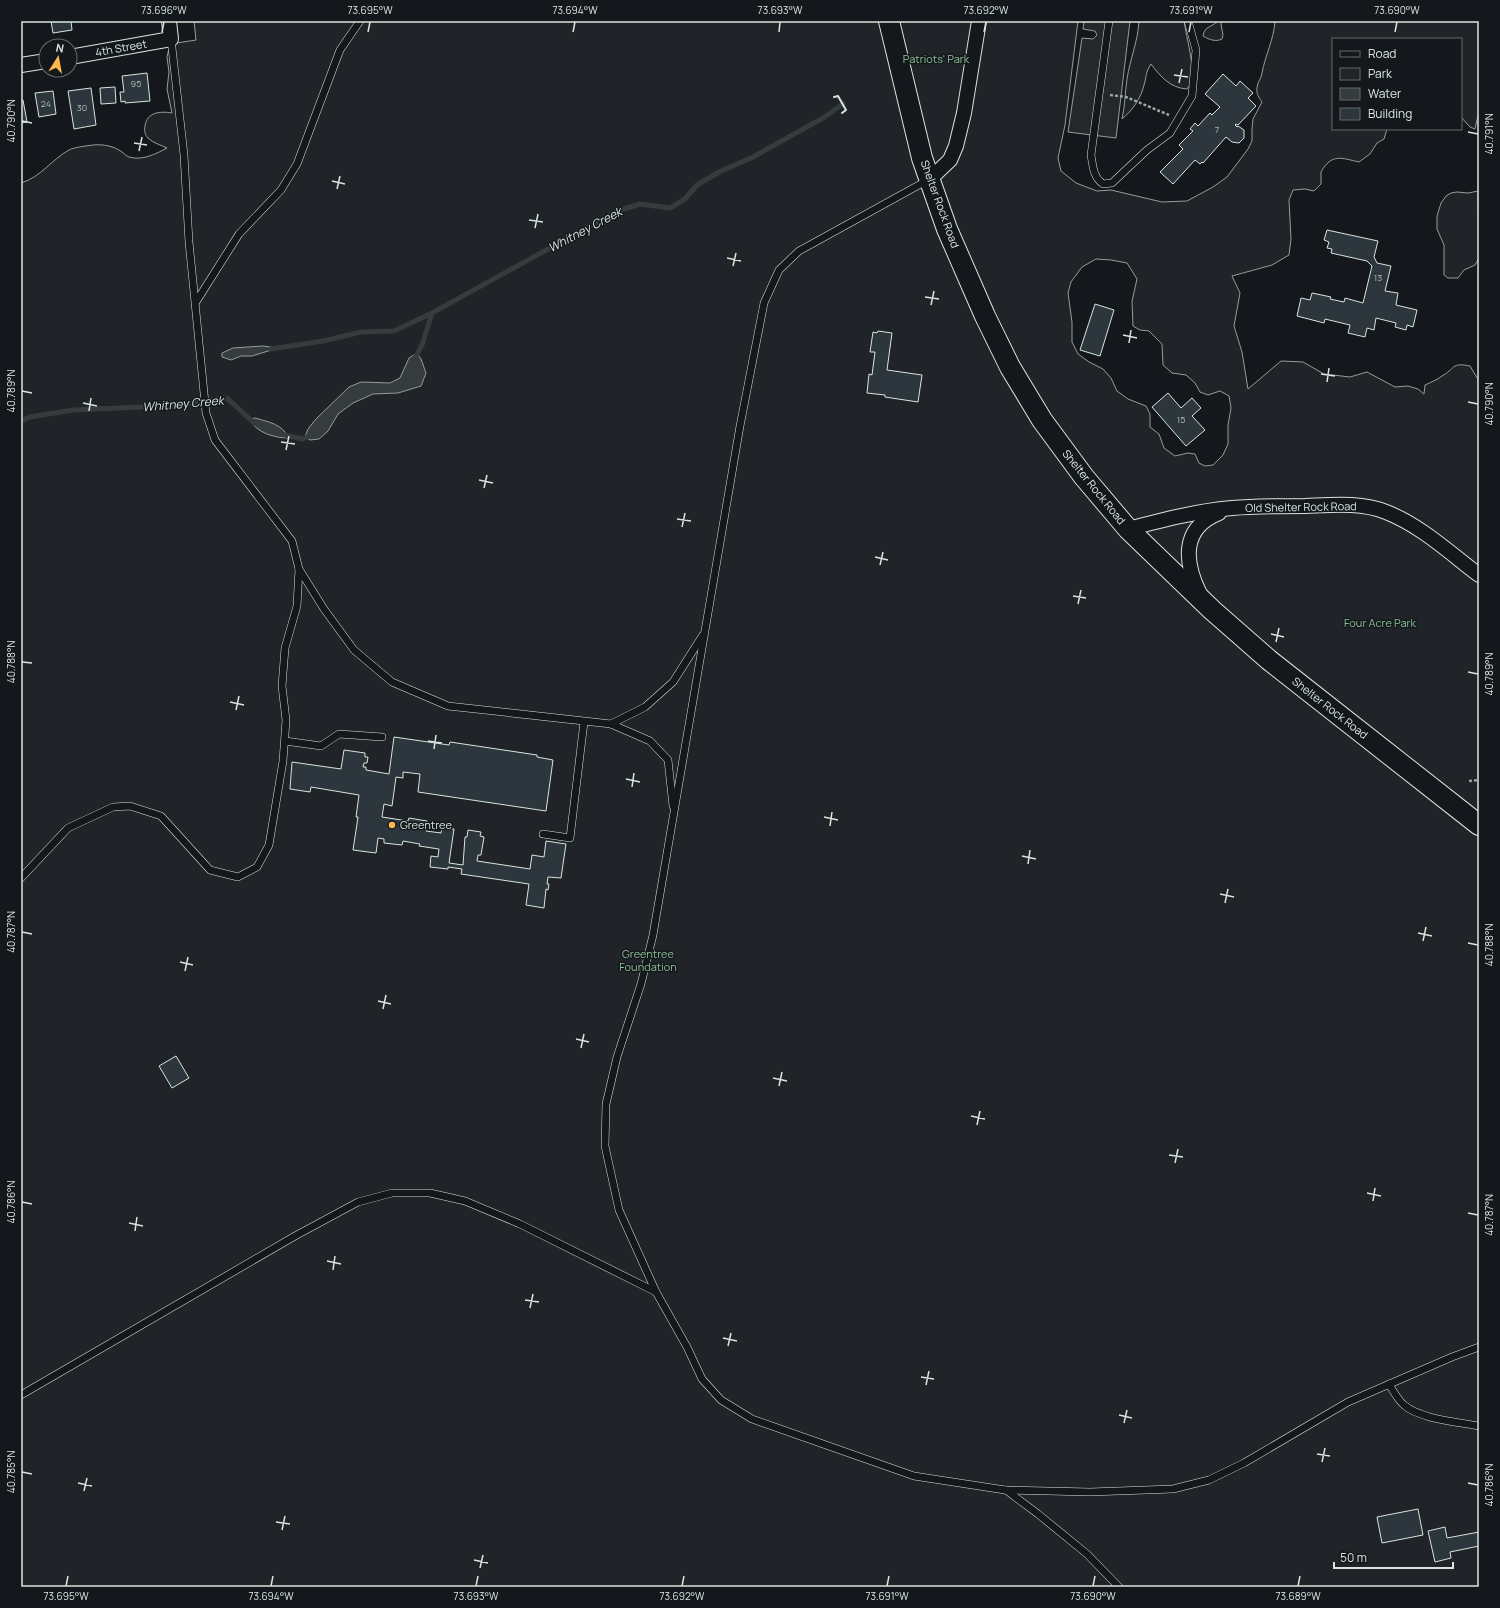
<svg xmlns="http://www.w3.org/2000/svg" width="1500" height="1608" font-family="Manrope,sans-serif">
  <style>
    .green { fill: #202428; stroke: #939e99; fill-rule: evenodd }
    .parking { fill: #24282b; stroke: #939e99 }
    .water { fill: #363b3e; stroke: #939e99 }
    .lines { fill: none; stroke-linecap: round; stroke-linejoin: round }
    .stream { stroke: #363b3e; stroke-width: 5 }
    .building { fill: #2c363c; stroke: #d8e6dc }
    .service-casing { stroke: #d8e6dc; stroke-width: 8 }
    .minor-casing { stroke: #d8e6dc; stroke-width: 16 }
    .secondary-casing { stroke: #d8e6dc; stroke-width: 22 }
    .path { stroke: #9da8a2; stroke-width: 2.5; stroke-dasharray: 3 2; stroke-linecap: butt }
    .service { stroke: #14181c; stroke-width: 7 }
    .minor { stroke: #14181c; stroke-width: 14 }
    .secondary { stroke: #14181c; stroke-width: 20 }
    .wall { stroke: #d8e6dc; stroke-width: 2 }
    .ticks { fill: none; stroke: #d8e6dc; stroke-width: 1.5 }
    .poi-dot { fill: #ffb74d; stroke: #14181c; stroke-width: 1.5 }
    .labels { text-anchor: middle; stroke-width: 3; stroke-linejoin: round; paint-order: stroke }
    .number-label { font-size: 9px; fill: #adbab4 }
    .street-label { font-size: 11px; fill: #d8e6dc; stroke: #14181c }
    .park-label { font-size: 11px; fill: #8ac095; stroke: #14181c }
    .poi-label { font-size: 11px; fill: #d8e6dc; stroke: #14181c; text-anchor: start }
    .water-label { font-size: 12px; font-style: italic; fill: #d8e6dc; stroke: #14181c }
    .neatline { fill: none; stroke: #d8e6dc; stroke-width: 1.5 }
    .ticks-label { font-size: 10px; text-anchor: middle; fill: #d8e6dc }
  </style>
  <rect width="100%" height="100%" fill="#14181c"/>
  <!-- green -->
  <g class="green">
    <path d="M194,21H1078L1065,125L1058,158L1061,171L1076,183L1097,191L1111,190L1162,202L1187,201L1213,187L1227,177L1248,149L1252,141V129L1253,119L1262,102C1259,98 1256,93 1257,88C1257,82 1262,78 1262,73C1265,56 1274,39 1275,21H1479V111L1475,129L1470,127L1461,117V39H1333V129H1387L1384,139L1377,143L1370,154L1359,162C1341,158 1332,153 1321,172V184L1314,191L1305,189L1293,190L1289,200L1291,239L1289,255L1272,265L1232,276L1240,293L1234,326L1242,352L1248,389L1281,361L1303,362L1324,374L1350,377L1367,372L1395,387L1408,386L1418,389L1424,394L1425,385C1431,382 1437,380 1442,376C1455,369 1451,362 1470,366L1479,381V1587H21V183C41,177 51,160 69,150C75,147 86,146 93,145C103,144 114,146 122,152C125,154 126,156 129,157C142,161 156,154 167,148C161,145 153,143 148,138C145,135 144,130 145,126C147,112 160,111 172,113L167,89L169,72L167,57L170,44L196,40ZM1096,259L1111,260L1127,263L1137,279L1132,301L1133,326L1140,330L1149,331L1162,344L1163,365L1172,373L1186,375L1195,383L1200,392L1208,395L1220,391L1229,396L1231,408L1228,425V444L1223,455L1213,465L1205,466L1199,463L1195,454L1188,453L1175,456L1164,448L1159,434L1150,427V414L1146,406L1128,399L1117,391L1111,378L1103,369L1089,362L1078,354L1072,342V322L1068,293L1071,282L1082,267Z"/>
    <path d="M1139,21H1184C1186,36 1196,70 1191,84C1191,84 1187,88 1187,89C1170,88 1160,76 1151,64C1145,73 1147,76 1144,85C1141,98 1132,111 1122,119C1125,106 1125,92 1127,79C1130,59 1138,41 1139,21Z"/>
    <path d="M1215,21H1222L1221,24L1223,35L1222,39C1216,42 1210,40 1203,36C1204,27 1211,27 1217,22Z"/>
    <path d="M1478,191L1479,258L1475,265L1464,270L1458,278H1448L1444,275V245L1437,229V216L1441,203L1446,196L1451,193L1457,192L1468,193Z"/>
  </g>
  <!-- parking -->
  <path class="parking" d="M1084,21H1130L1116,138L1068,132L1082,38L1093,39L1097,35L1095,31L1083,29Z"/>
  <!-- water -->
  <g class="water">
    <path d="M263,346L278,348L252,356H241L231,360L222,357V353L233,348Z"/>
    <path d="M417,353L421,359L426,373L421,386L398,393L373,394L353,403L338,414L328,431L319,439L310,440L305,437L308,429L316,419L349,387L361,382L390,383L400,378L409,358Z"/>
    <path d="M255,418C269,422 282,424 289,438C274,438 257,433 249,419Z"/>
  </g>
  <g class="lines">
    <!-- stream -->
    <g class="stream">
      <path d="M271,349L323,341L361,332L394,331L432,313"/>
      <path d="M415,358L422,345L432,313L617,211L640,204L670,208L685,199L697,185L721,171L751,158L823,118L843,104"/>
      <path d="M21,421L30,417L73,410L164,406L227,398L254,423"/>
      <path d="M281,434L302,439L310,436"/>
    </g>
  </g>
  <!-- building -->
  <g class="building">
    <path d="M51,21H71L72,30L53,33Z"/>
    <path d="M147,73L150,101L125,103V101L121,102L120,92H124L122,76Z"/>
    <path d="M1223,74L1236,86L1240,81L1253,93L1248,98L1256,106L1238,125L1236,124L1235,125L1237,127L1238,126L1244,130V138L1239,143L1232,142L1226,137L1203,163L1202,162L1200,164L1195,160L1173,184L1160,172L1183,149L1179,145L1193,131L1190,129L1195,123L1198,126L1210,113L1212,115L1220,107L1205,94Z"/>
    <path d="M115,87L116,103L101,104L100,88Z"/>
    <path d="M91,88L96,125L74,129L68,91Z"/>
    <path d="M53,91L56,114L39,117L35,93Z"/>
    <path d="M21,100H23L27,122L21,123Z"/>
    <path d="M1327,230L1378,241L1374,257L1377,263L1391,266L1385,291L1398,293L1396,305L1417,310L1413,327L1407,325L1406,330L1395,327L1396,323L1376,318L1374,330L1367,328L1365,337L1348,333L1350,325L1325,319L1324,323L1297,316L1301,298L1310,300L1312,293L1331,297L1330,299L1344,302L1345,298L1363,303L1372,266L1367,261L1331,253L1332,249L1327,248L1329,242L1324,240Z"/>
    <path d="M1095,304L1114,310L1100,356L1080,350Z"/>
    <path d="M878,331L892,333L887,370L922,375L918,402L885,397V395L867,393L869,374L872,375L875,352H870L873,332L877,333Z"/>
    <path d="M1168,393L1181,408L1192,398L1201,408L1192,416L1205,430L1186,446L1152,407Z"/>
    <path d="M394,737L449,745L450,742L537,755V757L553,760L546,811L418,792L420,774L403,772V778L396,777L392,806L384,804L382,817L408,821L409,818L427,821L426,831L441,833L442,828L454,829L449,863L463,865L465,837H467L468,830L481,832L480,836L484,837L481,855H478L477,861L530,869L532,855L544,857L546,841L566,844L561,878L548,877L547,884H549L548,890L546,889L544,908L526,905L529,884L461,874L462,869L448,867V869L430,867L431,856L438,857L439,849L419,846L420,844L403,841L402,845L384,843V839L378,838L376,853L353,850L358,817H356L359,795L311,787L310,792L290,789L292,762L341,769L344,750L365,753V757H368L367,763H364L363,767H366V770L389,774Z"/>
    <path d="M176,1056L189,1078L172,1088L159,1066Z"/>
    <path d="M1418,1509L1423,1535L1382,1543L1377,1517Z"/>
    <path d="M1445,1527L1447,1538L1479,1532V1546L1450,1552L1451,1558L1435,1562L1428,1531Z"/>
  </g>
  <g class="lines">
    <defs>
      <g id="service">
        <path d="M1109,21L1091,155C1093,166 1093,177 1103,184L1112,183L1147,150L1170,133L1192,96L1196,50L1188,21"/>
        <path d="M928,180L799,251L779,270L764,303L740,426L653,935L641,984L617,1057L606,1104L605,1146L619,1210L656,1292L687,1347L702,1379L721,1400L752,1419L914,1476L1005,1490L1090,1492L1173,1489L1209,1480L1244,1463L1348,1402L1452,1357L1479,1347"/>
        <path d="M196,302L239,234L281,190L297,164L340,50L360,21"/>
        <path d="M299,569L324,609L354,650L392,682L448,706L611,724L650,741L668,760L673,806"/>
        <path d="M611,724L645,707L673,682L703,635"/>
        <path d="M285,741L321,746L339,734L382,737"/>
        <path d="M543,834L570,838L584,722"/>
        <path d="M21,878L68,828L113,807L130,806L161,816L210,870L238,877L257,867L269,845L283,761L286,720L282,686L285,648L297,606L299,569L292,541L215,440L206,413L189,242L184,155L171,39"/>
        <path d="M1389,1384C1393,1391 1398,1400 1404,1405C1420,1419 1458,1422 1479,1426"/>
        <path d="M21,1395L295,1236L358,1202L392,1193H430L465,1201L520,1224L656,1292"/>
        <path d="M1006,1490L1038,1514L1087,1554L1119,1587"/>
      </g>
      <g id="minor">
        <path d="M70,57L171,39L169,21"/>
        <path d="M21,65L46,61"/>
        <path d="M929,180L950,160L956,146L964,113L979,21"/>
        <path d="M1128,529C1162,520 1197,511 1232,508C1256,506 1281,506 1305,506C1332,505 1361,502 1386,512C1420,525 1450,553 1479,575"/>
        <path d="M1200,594C1184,562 1181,528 1219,513"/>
      </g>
      <path id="secondary" d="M889,21L922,158L947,229L985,316L1010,367L1042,420L1084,477L1128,529L1212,610L1269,660L1479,825"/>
    </defs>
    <!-- service casing -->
    <use href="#service" class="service-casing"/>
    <!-- minor casing -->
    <use href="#minor" class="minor-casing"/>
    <!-- secondary casing -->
    <use href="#secondary" class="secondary-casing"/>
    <!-- path -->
    <g class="path">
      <path d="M1110,95L1126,97L1169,115"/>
      <path d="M1469,781L1479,780"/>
    </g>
    <!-- service -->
    <use href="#service" class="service"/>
    <!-- minor -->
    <use href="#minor" class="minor"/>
    <!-- secondary -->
    <use href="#secondary" class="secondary"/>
    <!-- wall -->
    <path class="wall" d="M834,97L838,96L846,110L842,113"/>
  </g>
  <!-- ticks -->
  <path class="ticks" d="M162,32L164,22M368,32L370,22M573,32L575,22M779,32L780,22M984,32L986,22M1189,32L1191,22M1395,32L1397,22M1174,75L1188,77M1179,83L1182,69M22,121L32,123M1468,132L1478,134M134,143L147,145M139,151L142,137M332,181L345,184M337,189L340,176M529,220L543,222M535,228L538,214M727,258L741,261M733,266L736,253M925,297L939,299M931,305L934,291M1123,335L1137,338M1129,343L1131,330M1321,374L1335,376M1327,382L1329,368M22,391L32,393M1468,402L1478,404M83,403L97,406M89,411L91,398M281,442L295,444M286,450L289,436M479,480L493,483M484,488L487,475M677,519L691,521M682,527L685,513M875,557L888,560M880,565L883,552M1073,596L1086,598M1078,604L1081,590M1271,634L1284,637M1276,642L1279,628M22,662L32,663M1468,672L1478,674M230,702L244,705M236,710L239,696M428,741L442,743M434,749L436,735M626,779L640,782M632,787L634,773M824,817L838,820M830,826L832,812M1022,856L1036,859M1028,864L1030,850M1220,894L1234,897M1225,903L1228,889M22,932L32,934M1418,933L1432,936M1423,941L1426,927M1468,943L1478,945M180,962L193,965M185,971L188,957M378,1001L391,1004M383,1009L386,995M576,1039L589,1042M581,1048L584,1034M773,1078L787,1081M779,1086L782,1072M971,1116L985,1119M977,1125L980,1111M1169,1155L1183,1157M1175,1163L1178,1149M1367,1193L1381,1196M1373,1201L1375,1188M22,1202L32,1204M1468,1213L1478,1215M129,1223L143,1226M135,1231L137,1217M327,1261L341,1264M333,1270L335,1256M525,1300L539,1302M530,1308L533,1294M723,1338L737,1341M728,1346L731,1333M921,1377L934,1379M926,1385L929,1371M1119,1415L1132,1418M1124,1423L1127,1410M1317,1454L1330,1456M1322,1462L1325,1448M22,1472L32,1474M78,1483L92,1486M1468,1483L1478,1485M84,1491L87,1478M276,1522L290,1524M282,1530L285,1516M474,1560L488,1563M480,1568L483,1555M66,1586L68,1576M271,1586L273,1576M476,1586L478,1576M682,1586L684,1576M887,1586L889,1576M1093,1586L1095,1576M1298,1586L1300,1576"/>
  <!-- markers -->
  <circle class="poi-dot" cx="392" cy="825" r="4"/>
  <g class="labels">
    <!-- number labels -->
    <g class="number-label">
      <text x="136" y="87">95</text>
      <text x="46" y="107">24</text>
      <text x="82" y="111">30</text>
      <text x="1217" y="133">7</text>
      <text x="1378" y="281">13</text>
      <text x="1181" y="423">15</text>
    </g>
    <!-- street labels -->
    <g class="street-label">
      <text transform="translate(121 48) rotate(-10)" y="4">4th Street</text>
      <text transform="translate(940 204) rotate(70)" y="4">Shelter Rock Road</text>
      <text transform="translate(1094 487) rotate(51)" y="4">Shelter Rock Road</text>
      <text transform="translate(1301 507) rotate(-1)" y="4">Old Shelter Rock Road</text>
      <text transform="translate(1330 708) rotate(38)" y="4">Shelter Rock Road</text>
    </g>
    <!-- park labels -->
    <g class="park-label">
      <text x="936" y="63">Patriots' Park</text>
      <text x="1380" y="627">Four Acre Park</text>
      <text x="648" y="958">Greentree<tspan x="648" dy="13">Foundation</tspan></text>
    </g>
    <!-- poi labels -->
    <g class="poi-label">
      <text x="400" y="829">Greentree</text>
    </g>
    <!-- water labels -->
    <g class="water-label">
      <text transform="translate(585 230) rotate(-28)" y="4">Whitney Creek</text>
      <text transform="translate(183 404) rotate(-5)" y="4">Whitney Creek</text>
    </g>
  </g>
  <!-- border -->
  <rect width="1500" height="1608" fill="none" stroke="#14181c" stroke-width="44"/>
  <!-- legend -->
  <rect x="1332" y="38" width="130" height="92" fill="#14181c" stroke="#626a69"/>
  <rect x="1340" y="51" width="20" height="6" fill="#14181c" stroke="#626a69"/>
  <text x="1368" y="58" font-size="12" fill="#d8e6dc">Road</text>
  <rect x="1340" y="68" width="20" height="12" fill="#202428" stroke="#626a69"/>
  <text x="1368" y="78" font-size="12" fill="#d8e6dc">Park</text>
  <rect x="1340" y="88" width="20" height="12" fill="#363b3e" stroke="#626a69"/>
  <text x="1368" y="98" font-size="12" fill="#d8e6dc">Water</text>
  <rect x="1340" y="108" width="20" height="12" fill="#2c363c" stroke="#626a69"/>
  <text x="1368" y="118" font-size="12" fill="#d8e6dc">Building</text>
  <!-- north arrow -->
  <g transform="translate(58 58) rotate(11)"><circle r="19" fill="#14181c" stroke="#626a69"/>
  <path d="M0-3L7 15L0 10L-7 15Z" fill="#ffb74d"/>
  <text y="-6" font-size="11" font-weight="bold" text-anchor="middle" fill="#d8e6dc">N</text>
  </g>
  <!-- scale -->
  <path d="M1334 1562v6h119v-6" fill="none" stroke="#d8e6dc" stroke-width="2"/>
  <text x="1340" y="1562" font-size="12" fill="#d8e6dc" stroke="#14181c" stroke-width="3" paint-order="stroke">50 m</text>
  <rect x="22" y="22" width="1456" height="1564" class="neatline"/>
  <g class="ticks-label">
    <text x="164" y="14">73.696°W</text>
    <text x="370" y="14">73.695°W</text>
    <text x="575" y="14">73.694°W</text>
    <text x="780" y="14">73.693°W</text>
    <text x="986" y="14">73.692°W</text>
    <text x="1191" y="14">73.691°W</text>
    <text x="1397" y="14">73.690°W</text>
    <text transform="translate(11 121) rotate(-90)" y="4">40.790°N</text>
    <text transform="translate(1489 134) rotate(-90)" y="4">40.791°N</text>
    <text transform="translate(11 391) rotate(-90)" y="4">40.789°N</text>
    <text transform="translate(1489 404) rotate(-90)" y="4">40.790°N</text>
    <text transform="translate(11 662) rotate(-90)" y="4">40.788°N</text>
    <text transform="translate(1489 674) rotate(-90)" y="4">40.789°N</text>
    <text transform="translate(11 932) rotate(-90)" y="4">40.787°N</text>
    <text transform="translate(1489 945) rotate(-90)" y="4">40.788°N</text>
    <text transform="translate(11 1202) rotate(-90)" y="4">40.786°N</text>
    <text transform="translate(1489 1215) rotate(-90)" y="4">40.787°N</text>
    <text transform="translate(11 1472) rotate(-90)" y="4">40.785°N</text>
    <text transform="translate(1489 1485) rotate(-90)" y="4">40.786°N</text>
    <text x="66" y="1600">73.695°W</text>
    <text x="271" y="1600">73.694°W</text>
    <text x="476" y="1600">73.693°W</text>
    <text x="682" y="1600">73.692°W</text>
    <text x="887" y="1600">73.691°W</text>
    <text x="1093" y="1600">73.690°W</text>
    <text x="1298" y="1600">73.689°W</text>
  </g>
</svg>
